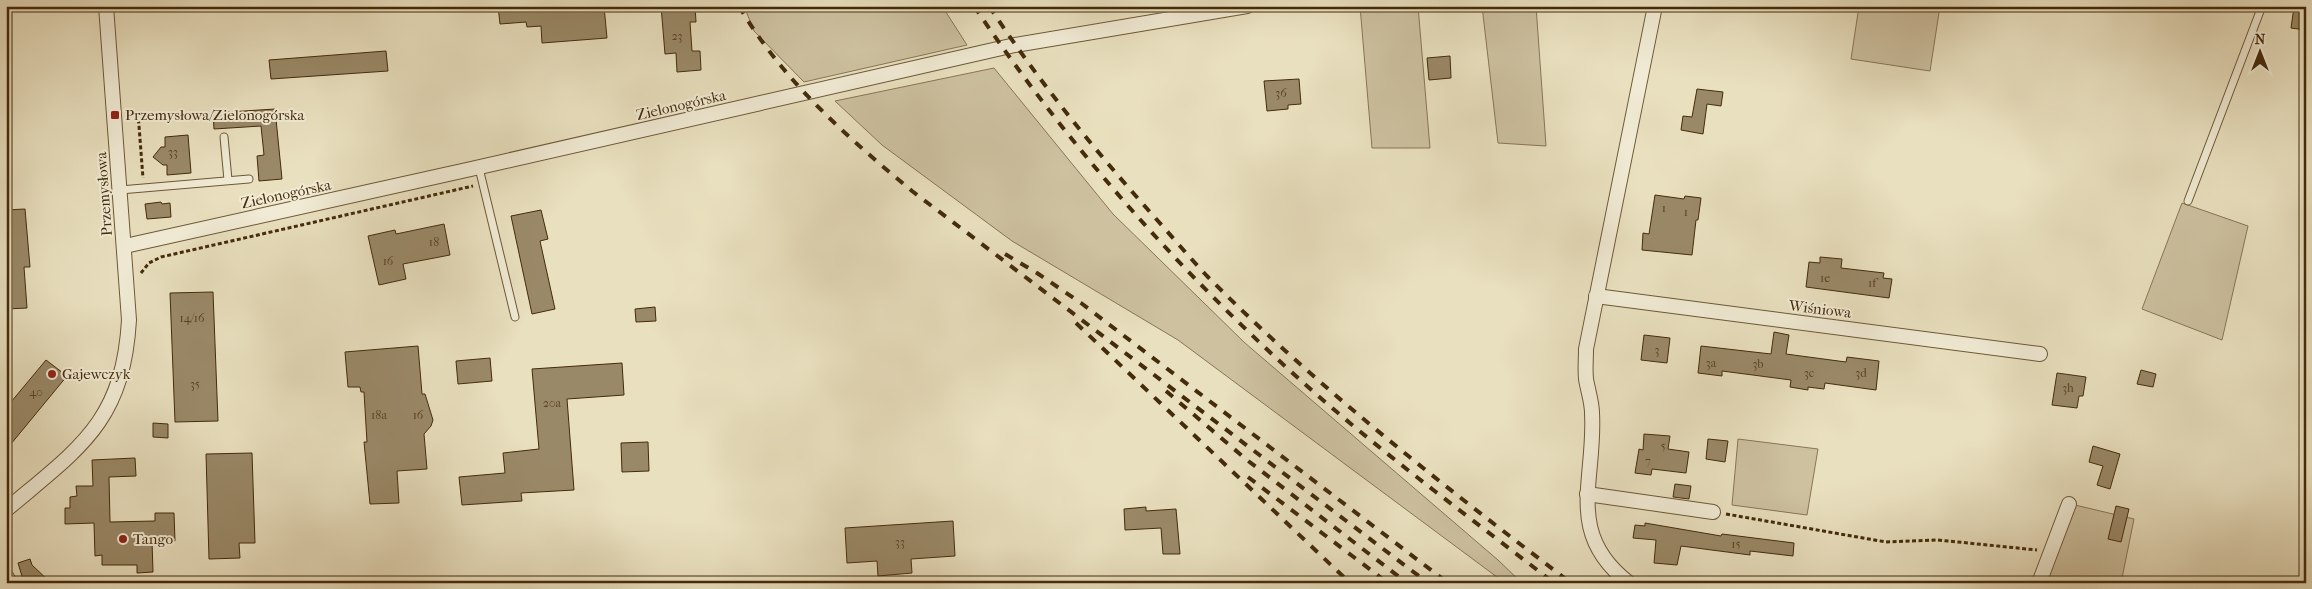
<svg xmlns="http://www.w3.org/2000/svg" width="2312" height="589" font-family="'IM FELL French Canon',serif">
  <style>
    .green { fill: #cdc1a0; stroke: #887655 }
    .building { fill: #9a8968; stroke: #442b0a }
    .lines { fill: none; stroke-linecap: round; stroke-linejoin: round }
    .lane-casing { stroke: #6d5837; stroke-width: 9 }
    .street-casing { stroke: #6d5837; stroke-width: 16 }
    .path { stroke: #442b0a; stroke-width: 3; stroke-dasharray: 4 2.5; stroke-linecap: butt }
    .lane { stroke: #f1ebd5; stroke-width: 7 }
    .street { stroke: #f1ebd5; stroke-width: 14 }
    .rail { stroke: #442b0a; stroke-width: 4; stroke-dasharray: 9 9; stroke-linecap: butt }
    .poi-dot { fill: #8f2418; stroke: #f1ebd5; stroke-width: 2 }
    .labels { text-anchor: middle; stroke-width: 4; stroke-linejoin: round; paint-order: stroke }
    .number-label { font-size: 12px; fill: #5a4222 }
    .street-label { font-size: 15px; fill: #442b0a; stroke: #f1ebd5 }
    .poi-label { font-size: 15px; fill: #442b0a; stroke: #f1ebd5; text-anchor: start }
  </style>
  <rect width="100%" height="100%" fill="#e9e0bf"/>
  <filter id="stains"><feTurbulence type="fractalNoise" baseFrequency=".004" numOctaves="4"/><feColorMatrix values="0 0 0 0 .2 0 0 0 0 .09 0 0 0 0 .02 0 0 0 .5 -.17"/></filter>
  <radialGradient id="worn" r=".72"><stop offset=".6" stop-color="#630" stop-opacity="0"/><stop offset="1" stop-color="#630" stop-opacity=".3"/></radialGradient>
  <!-- green -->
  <g class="green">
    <path d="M744,6H942L967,45L804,82L754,31Z"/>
    <path d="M1360,6H1418L1430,148H1372Z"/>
    <path d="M1482,6H1536L1546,146L1498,143Z"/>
    <path d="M1859,6H1940L1930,71L1851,59Z"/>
    <path d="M994,68L1113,214L1245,343L1498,560L1522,583H1505L1178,340L1012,241L882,145L835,101Z"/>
    <path d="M2182,203L2248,226L2222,340L2142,309Z"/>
    <path d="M1738,439L1818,449L1807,515L1732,505Z"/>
    <path d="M2075,505L2134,519L2121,583H2045Z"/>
  </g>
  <!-- building -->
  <g class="building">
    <path d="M498,6H604L607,38L542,43L541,26L527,27L526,22L500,24Z"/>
    <path d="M661,6H695L696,22H690L692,51H700L701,70L677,72L676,53L665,54Z"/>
    <path d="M2294,7L2306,8V30L2291,28Z"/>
    <path d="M386,51L388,71L271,79L269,60Z"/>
    <path d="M1450,56L1451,78L1429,80L1427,58Z"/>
    <path d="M1299,79L1301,104L1288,105V109L1267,111L1264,81Z"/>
    <path d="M1697,89L1723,92L1721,106L1707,104L1703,134L1681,130L1683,116L1692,117Z"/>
    <path d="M275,109L282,179L259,181L257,156L264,155L261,126L214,129L213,113Z"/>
    <path d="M188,135L191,173L167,175V165H163L153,157L161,147H165V137Z"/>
    <path d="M1655,195L1684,199L1685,196L1701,198L1698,220H1696L1692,255L1642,250L1643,233L1649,234Z"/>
    <path d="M161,202L162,204L170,203L171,217L147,219L145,204Z"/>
    <path d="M25,209L30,267H24L27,308L6,309V210Z"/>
    <path d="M541,210L548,239L540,241L555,309L532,314L511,216Z"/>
    <path d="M444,224L450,255L403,264L406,279L379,285L368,236L395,230L396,234Z"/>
    <path d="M1820,257L1842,259L1841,268L1884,273L1883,278L1892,279L1889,298L1806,287L1809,262L1820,263Z"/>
    <path d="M213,292L218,421L175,422L170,293Z"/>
    <path d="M655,307L656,321L636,322L635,309Z"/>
    <path d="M1774,332L1789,335L1786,354L1846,362L1847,357L1879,361L1876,390L1825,383L1824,389L1808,387V390L1790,387L1791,380L1722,371V376L1698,373L1701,346L1771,354Z"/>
    <path d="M1644,335L1670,338L1667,363L1641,360Z"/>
    <path d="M418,346L422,394H425L433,420L431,426L424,434L427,469L397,471L399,503L370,504L364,442H367L364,392H361L360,387H348L345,352Z"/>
    <path d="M490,358L492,381L458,384L456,361Z"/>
    <path d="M46,360L67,376L6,450V408Z"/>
    <path d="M622,363L624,395L567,399L574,490L521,493L522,501L462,505L459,477L505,473L503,453L539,449L532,369Z"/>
    <path d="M2141,370L2156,374L2153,387L2137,384Z"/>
    <path d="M2057,373L2086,377L2083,396H2079L2077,408L2052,405Z"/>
    <path d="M153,423L168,424V438L153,437Z"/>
    <path d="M1644,434L1670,436L1668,449L1689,452L1686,473L1652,469L1651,475L1635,473L1639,449L1643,450Z"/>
    <path d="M1708,439L1728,441L1725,462L1706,459Z"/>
    <path d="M648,442L649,471L622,472L621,443Z"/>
    <path d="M2093,446L2120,454L2110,489L2097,485L2103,466L2089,462Z"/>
    <path d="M252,453L255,543H239L240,558L209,559L206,454Z"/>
    <path d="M135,458L136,476L109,477L110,522L155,521V513H174L175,541H152L153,572L137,573V565H102V555L95,556L94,523L65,524V508H70V497L77,496L76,486H93L92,460Z"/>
    <path d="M1675,484L1691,486L1689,499L1673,497Z"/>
    <path d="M2116,506L2129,509L2121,542L2108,539Z"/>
    <path d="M1146,507V511L1176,509L1180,554H1163L1161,528L1125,530L1124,509Z"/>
    <path d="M953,521L955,556L911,559L912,573L878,576L877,561L847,563L845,528Z"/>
    <path d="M1645,523L1721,536L1722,534L1794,543L1793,556L1750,551V555L1681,546L1677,565L1654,563L1656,540L1633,538L1635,525L1645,526Z"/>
    <path d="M30,559L32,565L51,583H24L18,563Z"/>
  </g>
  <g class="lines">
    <defs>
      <g id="lane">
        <path d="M224,137L228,180"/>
        <path d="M479,168L515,317"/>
        <path d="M120,190L249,179"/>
        <path d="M2188,201L2262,6"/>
      </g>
      <g id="street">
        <path d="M125,246L471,169L1015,45L1247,6"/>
        <path d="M1596,296L2040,354"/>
        <path d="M1587,494L1713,512"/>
        <path d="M6,510C79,448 123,423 129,320L106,6"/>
        <path d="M6,576L10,583"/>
        <path d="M1629,583C1564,533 1596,480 1592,413C1592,402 1588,391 1586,379C1585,369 1586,359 1586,349L1655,6"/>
        <path d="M2039,583L2069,504"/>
      </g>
    </defs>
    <!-- lane casing -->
    <use href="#lane" class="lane-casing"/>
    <!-- street casing -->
    <use href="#street" class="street-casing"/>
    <!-- path -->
    <g class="path">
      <path d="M138,113L143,178"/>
      <path d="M141,273L149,263L161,257L473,186"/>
      <path d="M1726,514L1886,542L1938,540L2037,550"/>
    </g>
    <!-- lane -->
    <use href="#lane" class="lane"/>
    <!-- street -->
    <use href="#street" class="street"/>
    <!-- rail -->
    <g class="rail">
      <path d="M739,6C782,80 847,137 912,191L1428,583"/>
      <path d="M974,6C1072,152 1191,285 1324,401C1398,465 1477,523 1554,583"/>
      <path d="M989,6C1039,82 1097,153 1158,221C1174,239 1190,258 1207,276C1319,389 1445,487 1571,583"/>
      <path d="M1005,254L1037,273L1081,303L1448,583"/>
      <path d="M1076,323L1350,583"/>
      <path d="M1166,391L1247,460L1407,583"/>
      <path d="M1248,477L1388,583"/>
    </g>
  </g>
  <!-- markers -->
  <g class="poi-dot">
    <rect x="110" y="110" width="10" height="10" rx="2.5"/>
    <circle cx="52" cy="374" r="5"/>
    <circle cx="123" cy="539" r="5"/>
  </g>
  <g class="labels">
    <!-- number labels -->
    <g class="number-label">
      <text x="677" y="40">23</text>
      <text x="1281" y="97">36</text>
      <text x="173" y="156">33</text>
      <text x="1664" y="212">1</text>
      <text x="1686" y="216">1</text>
      <text x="434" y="246">18</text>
      <text x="388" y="265">16</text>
      <text x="1825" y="282">1e</text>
      <text x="1872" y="287">1f</text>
      <text x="192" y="322">14/16</text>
      <text x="1657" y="354">3</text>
      <text x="1711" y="367">3a</text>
      <text x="1758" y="368">3b</text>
      <text x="1809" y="377">3c</text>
      <text x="1861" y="377">3d</text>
      <text x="195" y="388">35</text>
      <text x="2068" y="392">3h</text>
      <text x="36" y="396">40</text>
      <text x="552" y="407">20a</text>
      <text x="379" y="419">18a</text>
      <text x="418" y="419">16</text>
      <text x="1663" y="450">5</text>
      <text x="1648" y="465">7</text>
      <text x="900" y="546">33</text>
      <text x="1736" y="548">15</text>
    </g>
    <!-- street labels -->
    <g class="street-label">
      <text transform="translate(681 105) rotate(-13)" y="5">Zielonogórska</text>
      <text transform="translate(104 194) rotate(-94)" y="5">Przemysłowa</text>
      <text transform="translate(286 194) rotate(-12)" y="5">Zielonogórska</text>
      <text transform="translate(1820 309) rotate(7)" y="5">Wiśniowa</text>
    </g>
    <!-- poi labels -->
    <g class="poi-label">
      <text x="125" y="120">Przemysłowa/Zielonogórska</text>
      <text x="62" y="379">Gajewczyk</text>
      <text x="133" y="544">Tango</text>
    </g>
  </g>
  <!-- margin -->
  <rect width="2312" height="589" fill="none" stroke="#e9e0bf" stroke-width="25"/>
  <rect x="8" y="8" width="2297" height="574" fill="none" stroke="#442b0a" stroke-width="2.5"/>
  <rect x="12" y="12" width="2287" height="564" fill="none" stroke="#442b0a"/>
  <!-- north arrow -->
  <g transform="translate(2260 52)" stroke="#f1ebd5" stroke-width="4" paint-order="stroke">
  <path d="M0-4L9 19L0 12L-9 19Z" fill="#442b0a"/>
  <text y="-8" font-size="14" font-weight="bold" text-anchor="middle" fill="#442b0a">N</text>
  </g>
  <rect width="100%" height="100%" filter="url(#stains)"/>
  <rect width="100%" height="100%" fill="url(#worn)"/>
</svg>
